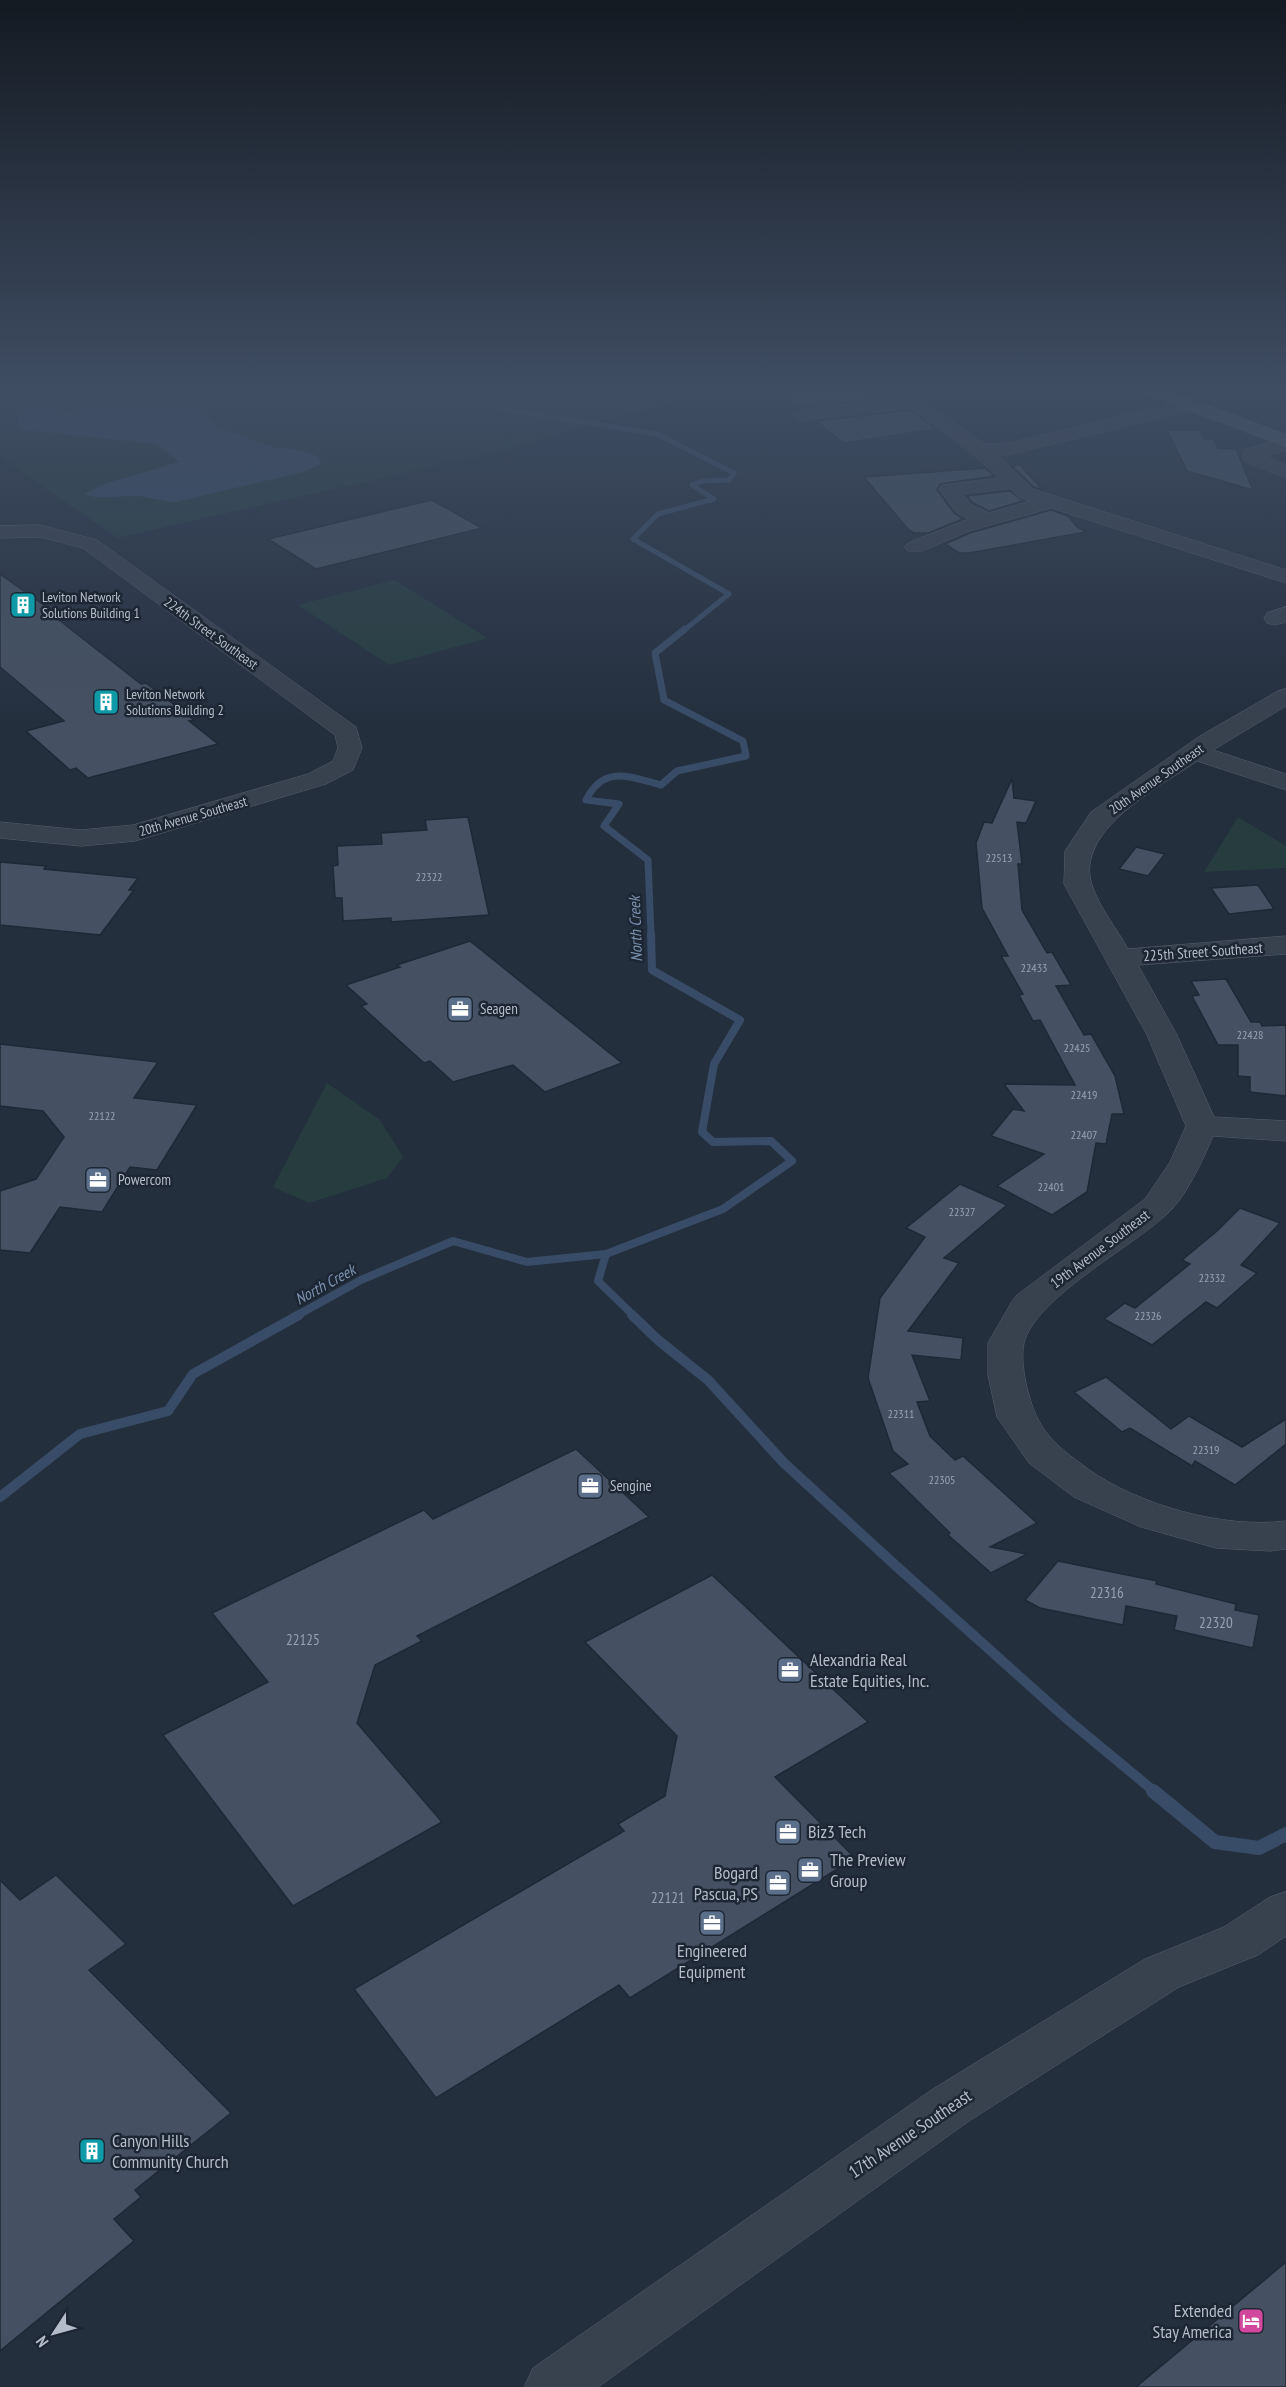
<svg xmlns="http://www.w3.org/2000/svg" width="1286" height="2387" font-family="'PT Sans Narrow',sans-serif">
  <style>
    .green { fill: #263c3f }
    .water { fill: #394c67 }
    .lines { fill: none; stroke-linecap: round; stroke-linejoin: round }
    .stream-far4 { stroke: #394c67; stroke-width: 5 }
    .stream-far3 { stroke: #394c67; stroke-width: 7 }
    .stream-far2 { stroke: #394c67; stroke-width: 8 }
    .stream-far1 { stroke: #394c67; stroke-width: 10 }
    .stream { stroke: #394c67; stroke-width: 14 }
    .building { fill: #455162; stroke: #1f2835; stroke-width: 1.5 }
    .minor-casing { stroke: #565f6c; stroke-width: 1 }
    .major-casing { stroke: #414a57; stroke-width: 1 }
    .minor { fill: #38414e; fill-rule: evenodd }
    .major { fill: #56606e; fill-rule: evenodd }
    .labels { text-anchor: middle; stroke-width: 5; stroke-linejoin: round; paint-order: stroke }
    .number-label { font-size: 12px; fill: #98a1af }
    .far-poi-label { font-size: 14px; fill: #b4bcc9; stroke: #1d2633; text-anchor: start }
    .far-street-label { font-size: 14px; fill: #b4bcc9; stroke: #1d2633 }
    .street-label { font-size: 15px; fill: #b4bcc9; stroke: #1d2633 }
    .poi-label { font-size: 15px; fill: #b4bcc9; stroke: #1d2633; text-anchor: start }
    .near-number-label { font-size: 15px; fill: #98a1af }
    .water-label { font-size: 16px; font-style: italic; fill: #7c92b1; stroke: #1d2633 }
    .near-poi-label { font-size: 18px; fill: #b4bcc9; stroke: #1d2633; text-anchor: start }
    .near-street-label { font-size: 18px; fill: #b4bcc9; stroke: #1d2633 }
  </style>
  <rect width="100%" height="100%" fill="#242f3e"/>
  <!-- green -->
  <g class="green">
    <path d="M0,387H740L610,418L518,447L117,538L0,456Z"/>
    <path d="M394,580L488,638L389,665L298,605Z"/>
    <path d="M1238,817L1286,846V868L1204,872Z"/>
    <path d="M327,1083L380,1120L403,1157L387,1178L309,1203L273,1187Z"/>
  </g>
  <!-- water -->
  <path class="water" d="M42,387H188L193,400L217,427L276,448L297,449L318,456L321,464L303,472L176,502C161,502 149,496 135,496C117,495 101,501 84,494L107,483L179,462L157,444L19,429L17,416L26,413L11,407L28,405L83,413L38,392Z"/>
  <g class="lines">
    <!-- stream-far4 -->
    <path class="stream-far4" d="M450,387L496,408L657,434L734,473L729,480L702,481L692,485L714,499L658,514L633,539L729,594L683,631"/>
    <!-- stream-far3 -->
    <path class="stream-far3" d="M651,935L648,860L604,826L619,804L586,800C604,764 630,777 661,785L677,771L746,756L743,741L664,700L655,653L685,629"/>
    <!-- stream-far2 -->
    <g class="stream-far2">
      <path d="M606,1254L598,1281L634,1316"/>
      <path d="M296,1316L361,1280L453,1241L527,1262L606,1254L723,1209L792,1161L771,1141L713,1142L702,1132L714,1064L740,1020L652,970L651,934"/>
    </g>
    <!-- stream-far1 -->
    <g class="stream-far1">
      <path d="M632,1315L658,1340L708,1380L784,1463L895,1565L1067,1719L1155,1792"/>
      <path d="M0,1497L80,1434L168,1411L193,1374L299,1315"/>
    </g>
    <!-- stream -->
    <path class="stream" d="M1153,1791L1215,1842L1259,1848L1286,1834"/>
  </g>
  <!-- building -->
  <g class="building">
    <path d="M814,387H874L892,397L798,408L780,394Z"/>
    <path d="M910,410L936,429L844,443L816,421Z"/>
    <path d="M1167,430H1199L1204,439H1213L1218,448L1236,449L1253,490L1187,471Z"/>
    <path d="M1020,465L1043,490L1034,487L1012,466Z"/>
    <path d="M985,468L994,476L940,484L937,490L954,513L963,519L928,533H914L908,529L864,477Z"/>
    <path d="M1010,491L1023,501L989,511L972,502L967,496Z"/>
    <path d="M432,500L482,528L316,569L268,539Z"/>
    <path d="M1051,510L1068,516L1077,527L1086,532L969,553H959L945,544L970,533Z"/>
    <path d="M0,574L58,615L54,616L141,684L146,683L194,720L189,721L218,744L88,778L76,768L70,770L26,731L64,721L0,667Z"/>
    <path d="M1012,779L1014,798L1036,801L1026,823L1017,822L1022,864H1018L1022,910L1047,953L1052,952L1071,985L1056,986L1084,1035L1091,1034L1115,1076L1124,1114H1112L1106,1144L1096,1143L1087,1192L1052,1215L997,1186L1044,1154L991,1136L1013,1109L1024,1111L1004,1084L1075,1085L1040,1020L1033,1021L1019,995L1023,994L1001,956H1008L982,908L976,843L984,822L992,823Z"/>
    <path d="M468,817L489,915L391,922V918L343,921L342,898H335L333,866L338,865L337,846L382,844L381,833L427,830L425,820Z"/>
    <path d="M1136,847L1165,854L1148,876L1119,869Z"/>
    <path d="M0,862L46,866L44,869L138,878L129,890H134L100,935L0,925Z"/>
    <path d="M1258,885L1274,909L1229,914L1211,888Z"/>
    <path d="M470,941L622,1063L545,1092L513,1065L453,1082L430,1061L424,1063L361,1006L367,1004L346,985L400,967L397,965Z"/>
    <path d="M1226,979L1251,1022H1260L1262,1026L1286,1025V1096L1250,1092V1077L1238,1076V1045H1218L1192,996L1199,995L1191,981Z"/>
    <path d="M0,1044L158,1062L134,1098L197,1105L157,1170L130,1167L102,1212L60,1207L30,1253L0,1250V1191L36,1179L64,1137L43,1111L0,1106Z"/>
    <path d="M960,1184L1007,1205L944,1258L959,1263L908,1331L963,1338L961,1360L912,1355L930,1401L917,1402L930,1436L955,1460L963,1456L1037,1523L990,1547L1027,1554L991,1573L948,1535L950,1533L889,1473L908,1464L893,1451L868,1378L880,1298L925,1237L906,1228Z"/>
    <path d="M1240,1208L1280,1223L1241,1265L1257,1273L1217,1308L1206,1302L1152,1345L1104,1319L1125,1303L1135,1308L1190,1264L1182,1260L1217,1231Z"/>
    <path d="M1106,1377L1171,1429L1189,1416L1242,1447L1286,1419V1444L1235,1485L1195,1461L1192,1466L1130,1428L1122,1432L1074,1392Z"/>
    <path d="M576,1449L649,1517L417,1636L422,1641L375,1665L357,1723L442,1822L293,1906L163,1735L268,1682L212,1613L424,1510L433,1519Z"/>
    <path d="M1058,1561L1157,1581L1156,1584L1236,1604L1235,1610L1259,1615L1253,1648L1174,1630L1177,1616L1126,1606L1123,1625L1040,1608L1025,1600Z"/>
    <path d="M712,1575L868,1722L775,1777L855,1858L630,1998L619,1985L436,2098L354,1989L624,1831L618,1824L665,1796L677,1736L585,1642Z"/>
    <path d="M56,1875L126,1944L89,1970L231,2113L135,2190L141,2197L114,2219L134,2241L0,2351V1880L20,1900Z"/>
    <path d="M1286,2262V2387H1136Z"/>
  </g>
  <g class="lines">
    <defs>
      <g id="minor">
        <path d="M915,397L921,398L984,444L1008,443L1191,399L1197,401L1200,405L1197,409L1008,455H997L1033,489L1286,570V583L1051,508L969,531L922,551H908L904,547L908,543L968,519L956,512L939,489L942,485L999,478L973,454L911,408L800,421L791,415L800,409ZM1011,489L1019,497L1030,501L989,513L970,504L963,494Z"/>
        <path d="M1286,438V450L1265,456L1286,465V478L1246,462L1243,458L1245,450Z"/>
        <path d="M40,525L97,540L356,727L362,748L353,770L326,784L135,841L81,846L0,838V822L81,830L133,825L308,774L333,761L338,748L335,735L83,548L40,537L0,538V526Z"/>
        <path d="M1286,607V622L1275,625L1267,623L1264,618L1267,613Z"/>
        <path d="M1286,689V706L1213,750L1286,774V790L1197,761C1160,787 1074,830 1092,885C1099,907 1117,929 1128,949L1286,936V954L1138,965L1177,1035L1214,1117L1286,1121V1141L1213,1136C1203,1160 1186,1197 1167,1214C1132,1247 1035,1298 1024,1343C1021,1356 1024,1375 1027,1388C1038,1432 1053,1443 1088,1469C1138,1505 1224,1529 1286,1521V1549L1270,1551L1216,1548L1141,1527L1074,1497L1029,1463L997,1417L988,1375V1343L1011,1303L1017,1295L1145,1199L1170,1162L1186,1126L1147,1035L1064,884L1065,851L1091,812L1200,736L1278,691Z"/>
        <path d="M1286,1892V1936L1258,1955L1179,1987L969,2121L598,2387H524L533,2368L933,2089L1145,1959L1224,1927L1270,1897Z"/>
      </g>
      <path id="major" d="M1133,387H1158L1286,434V447L1136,391Z"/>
    </defs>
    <!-- minor casing -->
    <use href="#minor" class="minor-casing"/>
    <!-- major casing -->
    <use href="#major" class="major-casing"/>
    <!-- minor -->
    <use href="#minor" class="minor"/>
    <!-- major -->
    <use href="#major" class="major"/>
  </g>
  <!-- sky -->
  <linearGradient id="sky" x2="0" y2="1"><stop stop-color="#141a22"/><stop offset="0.54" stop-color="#3f4d63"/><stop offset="1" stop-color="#3f4d63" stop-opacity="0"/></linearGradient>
  <rect width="1286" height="721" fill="url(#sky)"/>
  <!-- icons -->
  <defs>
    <symbol id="building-square" viewBox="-11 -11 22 22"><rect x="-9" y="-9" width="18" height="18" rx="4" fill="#0f9aa8" stroke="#1d2633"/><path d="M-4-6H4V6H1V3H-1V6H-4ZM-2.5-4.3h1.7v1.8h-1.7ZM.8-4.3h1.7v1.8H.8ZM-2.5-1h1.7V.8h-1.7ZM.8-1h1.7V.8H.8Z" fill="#fff"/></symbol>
    <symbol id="office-square" viewBox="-11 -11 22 22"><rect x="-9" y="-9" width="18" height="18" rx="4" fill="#5c6f8a" stroke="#1d2633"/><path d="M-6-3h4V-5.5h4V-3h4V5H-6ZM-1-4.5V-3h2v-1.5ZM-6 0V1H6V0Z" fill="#fff"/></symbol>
    <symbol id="hotel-square" viewBox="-11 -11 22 22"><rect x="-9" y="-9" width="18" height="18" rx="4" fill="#d1479c" stroke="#1d2633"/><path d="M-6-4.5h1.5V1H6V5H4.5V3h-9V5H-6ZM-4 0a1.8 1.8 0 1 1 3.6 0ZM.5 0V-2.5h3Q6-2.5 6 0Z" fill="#fff"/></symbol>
  </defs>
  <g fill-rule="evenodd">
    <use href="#building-square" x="8" y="590" width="30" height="30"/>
    <use href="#building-square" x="91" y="687" width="30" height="30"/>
    <use href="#office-square" x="445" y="994" width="30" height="30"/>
    <use href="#office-square" x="83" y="1165" width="30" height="30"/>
    <use href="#office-square" x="575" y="1471" width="30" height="30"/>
    <use href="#office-square" x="775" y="1655" width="30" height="30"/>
    <use href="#office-square" x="773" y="1817" width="30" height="30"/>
    <use href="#office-square" x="795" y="1855" width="30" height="30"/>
    <use href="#office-square" x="763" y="1868" width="30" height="30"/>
    <use href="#office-square" x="697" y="1908" width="30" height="30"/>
    <use href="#building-square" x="77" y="2136" width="30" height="30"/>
    <use href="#hotel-square" x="1236" y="2306" width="30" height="30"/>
  </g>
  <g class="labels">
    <!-- number labels -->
    <g class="number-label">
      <text x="999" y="862">22513</text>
      <text x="429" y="881">22322</text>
      <text x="1034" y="972">22433</text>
      <text x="1250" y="1039">22428</text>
      <text x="1077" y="1052">22425</text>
      <text x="1084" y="1099">22419</text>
      <text x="102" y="1120">22122</text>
      <text x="1084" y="1139">22407</text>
      <text x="1051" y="1191">22401</text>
      <text x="962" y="1216">22327</text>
      <text x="1212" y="1282">22332</text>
      <text x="1148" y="1320">22326</text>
      <text x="901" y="1418">22311</text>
      <text x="1206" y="1454">22319</text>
      <text x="942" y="1484">22305</text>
    </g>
    <!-- far-poi labels -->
    <g class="far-poi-label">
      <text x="42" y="602">Leviton Network<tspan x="42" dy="16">Solutions Building 1</tspan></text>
      <text x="126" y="699">Leviton Network<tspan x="126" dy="16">Solutions Building 2</tspan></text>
    </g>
    <!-- far-street labels -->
    <g class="far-street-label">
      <text transform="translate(211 633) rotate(36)" y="5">224th Street Southeast</text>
      <text transform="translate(1156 779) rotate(-35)" y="5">20th Avenue Southeast</text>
      <text transform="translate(193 816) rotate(-16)" y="5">20th Avenue Southeast</text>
    </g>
    <!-- street labels -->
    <g class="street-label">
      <text transform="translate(1203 952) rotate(-4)" y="5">225th Street Southeast</text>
      <text transform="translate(1100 1249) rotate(-37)" y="5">19th Avenue Southeast</text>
    </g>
    <!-- poi labels -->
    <g class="poi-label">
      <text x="480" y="1014">Seagen</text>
      <text x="118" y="1185">Powercom</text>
      <text x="610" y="1491">Sengine</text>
    </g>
    <!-- near-number labels -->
    <g class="near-number-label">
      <text x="1107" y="1598">22316</text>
      <text x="1216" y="1628">22320</text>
      <text x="303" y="1645">22125</text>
      <text x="668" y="1903">22121</text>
    </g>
    <!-- water labels -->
    <g class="water-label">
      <text transform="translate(635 929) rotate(-92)" y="6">North Creek</text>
      <text transform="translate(325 1284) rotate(-29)" y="6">North Creek</text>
    </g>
    <!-- near-poi labels -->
    <g class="near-poi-label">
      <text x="810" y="1666">Alexandria Real<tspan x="810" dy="21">Estate Equities, Inc.</tspan></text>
      <text x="808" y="1838">Biz3 Tech</text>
      <text x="830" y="1866">The Preview<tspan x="830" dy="21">Group</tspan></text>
      <text x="758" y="1879" text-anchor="end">Bogard<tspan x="758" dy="21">Pascua, PS</tspan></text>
      <text x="712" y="1957" text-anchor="middle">Engineered<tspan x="712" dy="21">Equipment</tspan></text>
      <text x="112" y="2147">Canyon Hills<tspan x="112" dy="21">Community Church</tspan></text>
      <text x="1232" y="2317" text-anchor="end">Extended<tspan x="1232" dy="21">Stay America</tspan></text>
    </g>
    <!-- near-street labels -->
    <g class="near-street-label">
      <text transform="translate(910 2134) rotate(-34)" y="6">17th Avenue Southeast</text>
    </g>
  </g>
  <!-- north arrow -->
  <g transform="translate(54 2333) rotate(234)" stroke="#1d2633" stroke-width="4.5" paint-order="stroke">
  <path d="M0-4.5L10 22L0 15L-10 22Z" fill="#b4bcc9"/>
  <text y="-9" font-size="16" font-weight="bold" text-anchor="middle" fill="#b4bcc9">N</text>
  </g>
</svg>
